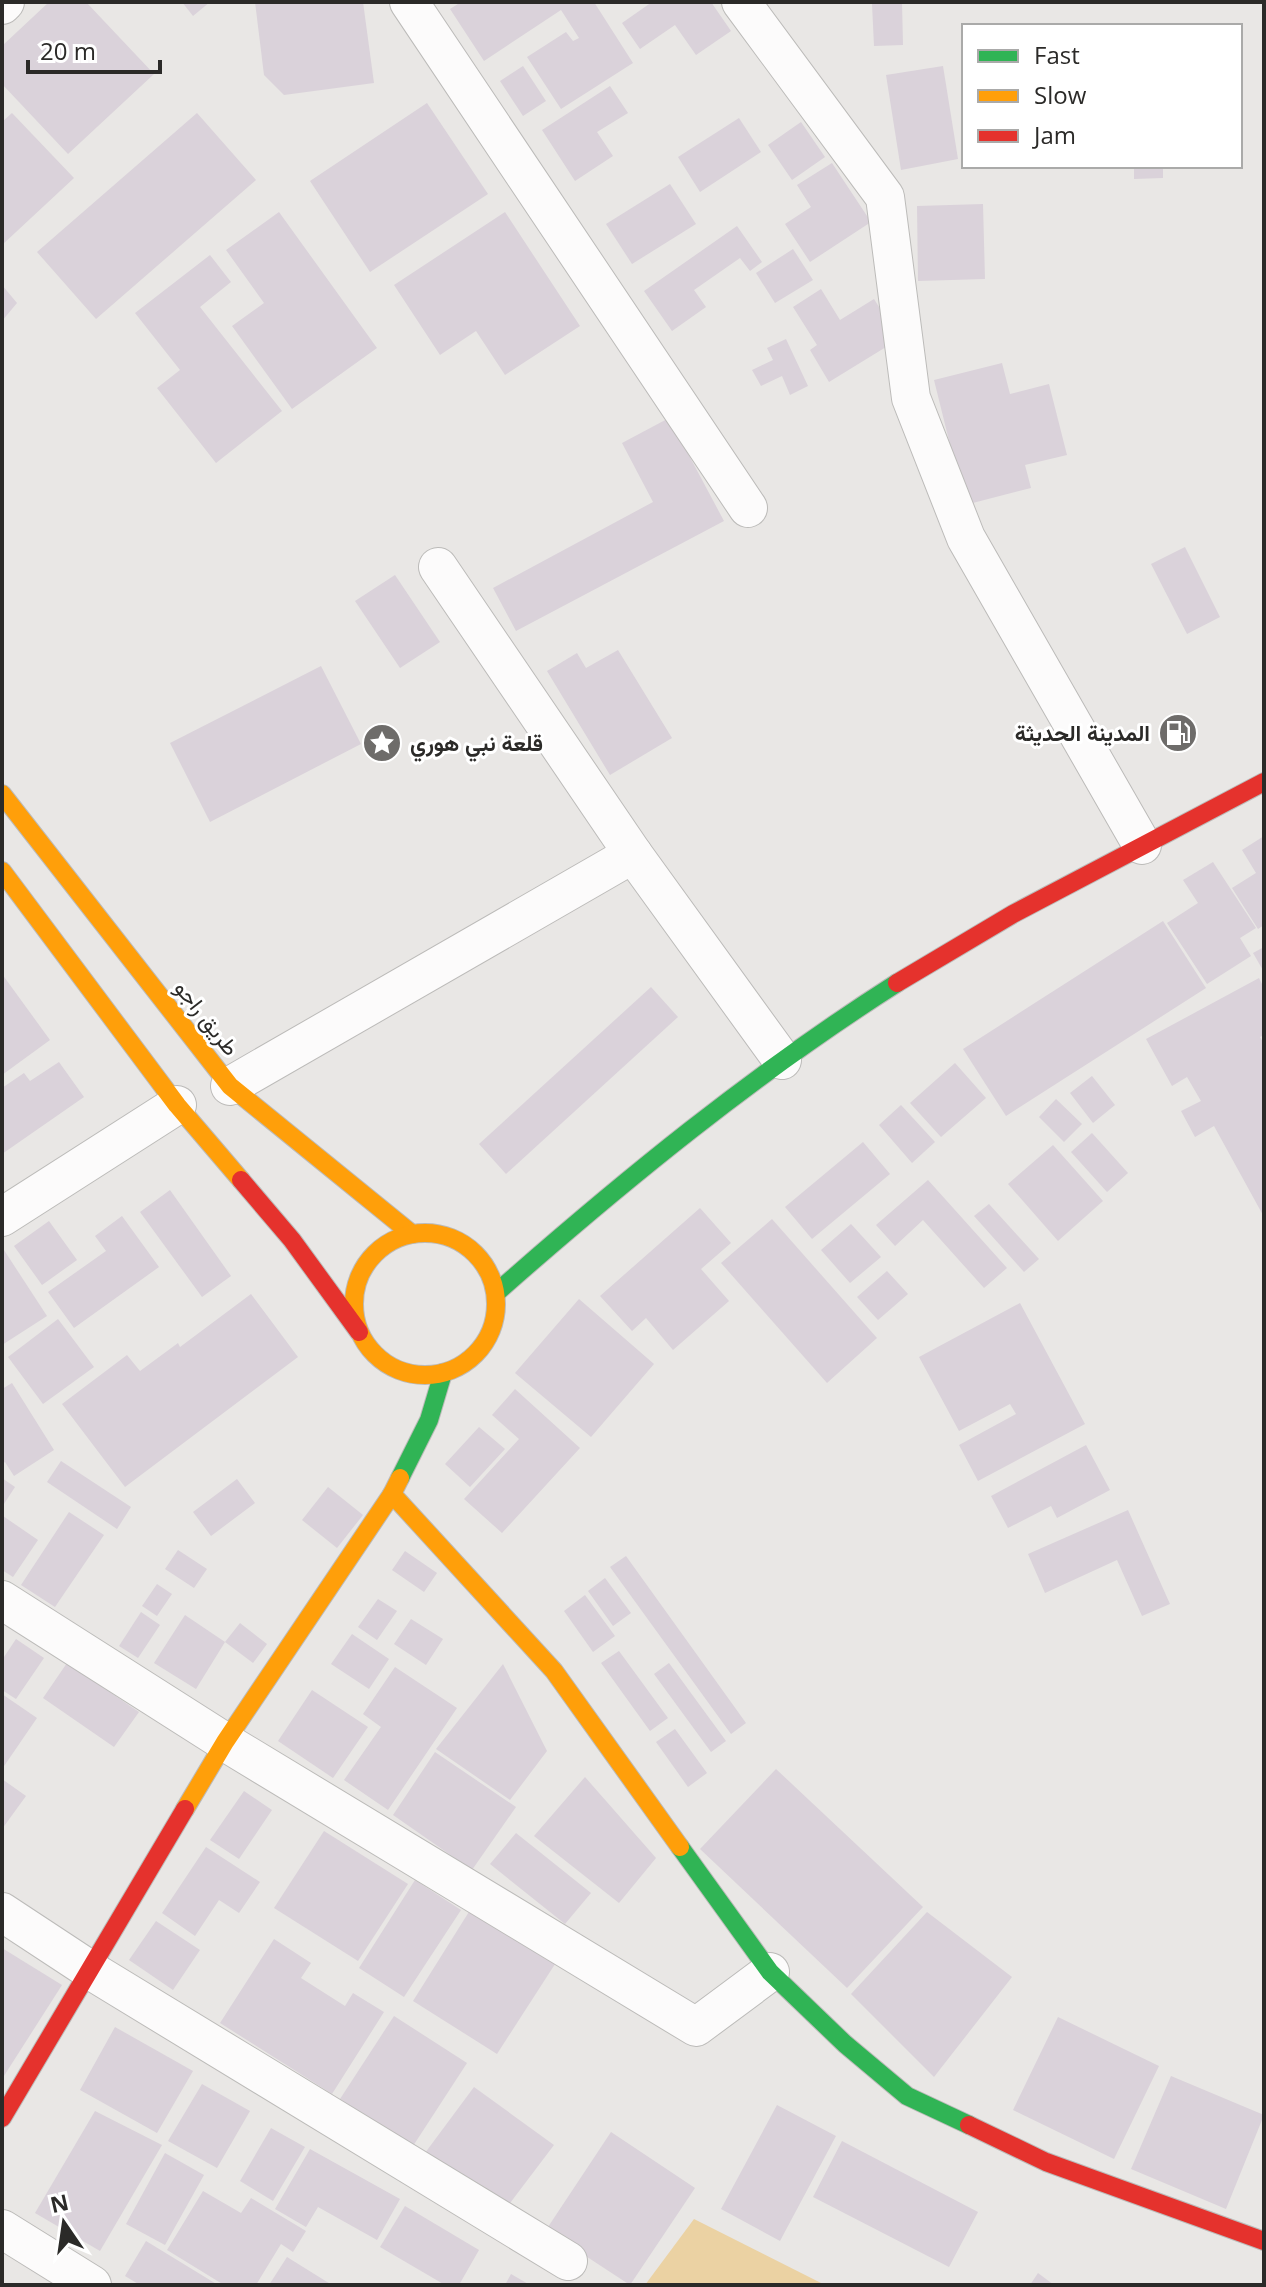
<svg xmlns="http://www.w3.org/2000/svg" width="1266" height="2287" font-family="'Open Sans',Vazirmatn,sans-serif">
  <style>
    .green { fill: #ebd2a3 }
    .building { fill: #dad2da }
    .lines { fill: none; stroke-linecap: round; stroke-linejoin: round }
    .street-casing { stroke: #bcbbb9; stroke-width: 40 }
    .fast-casing { stroke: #bcbbb9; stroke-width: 20 }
    .slow-casing { stroke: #bcbbb9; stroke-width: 20 }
    .jam-casing { stroke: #bcbbb9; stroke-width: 20 }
    .street { stroke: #fcfbfb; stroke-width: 38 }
    .fast { stroke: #30b455; stroke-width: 18 }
    .slow { stroke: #ff9f0a; stroke-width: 18 }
    .jam { stroke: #e5322d; stroke-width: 18 }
    .labels { text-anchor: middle; stroke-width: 6; stroke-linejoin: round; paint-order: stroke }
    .poi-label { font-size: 22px; font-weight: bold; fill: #2b2a28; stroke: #fff; text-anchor: end }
    .street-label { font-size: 22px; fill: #2b2a28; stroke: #fff }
  </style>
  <rect width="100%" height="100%" fill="#e9e7e5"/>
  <!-- green -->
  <path class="green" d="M694,2219L825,2285H645Z"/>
  <!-- building -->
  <g class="building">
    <path d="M49,2H86L154,74L68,154L2,84V46Z"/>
    <path d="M182,2H210L193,16Z"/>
    <path d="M255,2H363L374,83L284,95L264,75Z"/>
    <path d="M461,2H594L633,63L561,109L527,57L566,32L573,41L579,38L561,10L484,61L450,9Z"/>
    <path d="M652,2H711L731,31L696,55L675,25L640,49L622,23Z"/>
    <path d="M902,2L903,45L874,46L872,4Z"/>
    <path d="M523,66L546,101L523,116L500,81Z"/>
    <path d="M943,66L958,159L901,170L886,75Z"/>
    <path d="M610,86L628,113L597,132L613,156L575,181L542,130Z"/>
    <path d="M427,103L488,194L370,272L310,181Z"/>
    <path d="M12,113L74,178L2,245V122Z"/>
    <path d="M197,113L256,180L96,319L37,252Z"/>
    <path d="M739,118L761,152L700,192L678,157Z"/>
    <path d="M801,122L825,157L792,180L768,145Z"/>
    <path d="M832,163L871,222L810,262L785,224L811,207L797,185Z"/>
    <path d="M1134,166H1163V178L1134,179Z"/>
    <path d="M670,184L696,224L632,264L606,224Z"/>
    <path d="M983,204L985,279L918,281L917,206Z"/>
    <path d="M279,212L377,348L292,409L232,326L264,303L226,250Z"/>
    <path d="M505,212L580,326L505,375L476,331L440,355L394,285Z"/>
    <path d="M737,226L762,262L750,271L740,258L694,290L706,307L672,331L644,291Z"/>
    <path d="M793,249L813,280L775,303L756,273Z"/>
    <path d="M210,255L231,282L200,307L282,411L216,463L157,388L180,370L135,313Z"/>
    <path d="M2,285L17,303L2,321Z"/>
    <path d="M821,289L840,320L874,299L899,339L829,382L810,350L817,345L793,307Z"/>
    <path d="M786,339L808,386L790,395L782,376L761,386L752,370L773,360L767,348Z"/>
    <path d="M1002,363L1010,394L1049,384L1067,455L1025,465L1031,488L965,505L934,380Z"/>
    <path d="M669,418L724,521L516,631L493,588L653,502L622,443Z"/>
    <path d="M1185,547L1220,617L1187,634L1151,564Z"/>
    <path d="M395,575L440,642L400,668L355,601Z"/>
    <path d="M618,650L672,738L610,775L547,671L577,653L586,668Z"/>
    <path d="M321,666L361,744L210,822L170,743Z"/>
    <path d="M1264,836V925L1258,929L1232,888L1256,873L1242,850Z"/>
    <path d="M1213,862L1256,928L1240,938L1251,956L1207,984L1167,923L1198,903L1183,880Z"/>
    <path d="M1163,921L1206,988L1006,1116L963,1049Z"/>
    <path d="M1264,947V972L1253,953Z"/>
    <path d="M2,974L50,1040L2,1075Z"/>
    <path d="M1259,978L1264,988V1035L1260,1037L1264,1044V1217L1214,1126L1195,1137L1181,1111L1201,1101L1187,1077L1172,1086L1146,1039Z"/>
    <path d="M651,987L678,1017L506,1174L479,1144Z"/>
    <path d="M59,1062L84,1097L2,1154V1088L24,1073L30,1081Z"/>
    <path d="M955,1063L986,1098L941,1137L910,1103Z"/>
    <path d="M1092,1076L1115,1105L1093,1123L1070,1093Z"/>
    <path d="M1056,1099L1082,1124L1064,1142L1039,1117Z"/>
    <path d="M901,1105L935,1142L912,1163L879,1125Z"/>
    <path d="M1092,1133L1128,1173L1107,1192L1071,1152Z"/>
    <path d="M863,1142L890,1174L812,1239L785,1207Z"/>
    <path d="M1053,1145L1103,1201L1058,1241L1008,1184Z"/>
    <path d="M928,1180L1007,1268L984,1288L923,1220L895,1246L876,1225Z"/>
    <path d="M170,1190L231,1276L202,1297L140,1212Z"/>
    <path d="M989,1204L1039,1259L1024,1272L974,1216Z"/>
    <path d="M700,1208L731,1243L701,1269L729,1301L673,1350L646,1318L632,1331L600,1296Z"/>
    <path d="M122,1216L159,1267L74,1328L48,1292L106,1251L95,1236Z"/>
    <path d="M772,1219L877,1338L827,1383L721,1263Z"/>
    <path d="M49,1221L77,1260L42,1285L14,1246Z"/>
    <path d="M851,1224L881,1257L850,1283L821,1250Z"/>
    <path d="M2,1247L47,1316L2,1345Z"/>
    <path d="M887,1271L908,1294L878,1320L857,1297Z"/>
    <path d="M251,1294L298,1357L125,1487L62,1404L127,1355L140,1371L178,1343L180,1347Z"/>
    <path d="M579,1299L654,1364L591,1437L515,1373Z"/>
    <path d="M1020,1303L1085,1424L978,1481L959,1445L1016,1414L1010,1404L959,1431L919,1357Z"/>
    <path d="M58,1319L94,1367L43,1404L8,1357Z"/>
    <path d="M12,1383L54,1450L14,1476L5,1462L2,1464V1389Z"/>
    <path d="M515,1389L580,1448L502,1533L464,1499L519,1439L492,1415Z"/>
    <path d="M479,1427L505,1449L470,1487L445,1464Z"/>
    <path d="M1086,1445L1110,1490L1057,1518L1051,1506L1008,1528L991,1496Z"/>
    <path d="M61,1461L131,1507L117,1529L47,1482Z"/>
    <path d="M2,1478L15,1487L2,1507Z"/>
    <path d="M237,1479L255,1503L211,1536L193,1512Z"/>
    <path d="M328,1487L363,1515L337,1548L302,1520Z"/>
    <path d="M1128,1510L1170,1604L1142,1616L1117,1560L1045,1593L1028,1554Z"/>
    <path d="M69,1512L104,1535L55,1607L21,1585Z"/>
    <path d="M3,1516L38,1540L13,1577L2,1570Z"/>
    <path d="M178,1550L207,1569L194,1588L165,1569Z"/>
    <path d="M405,1551L437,1573L424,1592L392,1570Z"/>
    <path d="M626,1556L746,1723L731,1734L610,1567Z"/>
    <path d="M605,1578L631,1613L613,1626L588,1591Z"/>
    <path d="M157,1584L172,1594L157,1616L142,1606Z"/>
    <path d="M585,1595L615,1636L593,1652L564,1611Z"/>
    <path d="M378,1599L397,1611L377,1640L358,1627Z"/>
    <path d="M141,1612L160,1625L138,1658L119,1646Z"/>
    <path d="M185,1615L225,1642L196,1689L154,1663Z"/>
    <path d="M411,1619L443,1639L426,1665L394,1644Z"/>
    <path d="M240,1623L267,1644L253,1663L225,1642Z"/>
    <path d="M352,1634L389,1659L369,1689L331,1664Z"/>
    <path d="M16,1639L44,1658L16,1699L2,1690V1660Z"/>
    <path d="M619,1651L668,1718L650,1731L601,1663Z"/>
    <path d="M67,1663L139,1712L114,1747L43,1698Z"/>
    <path d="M669,1663L726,1741L711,1752L654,1674Z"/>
    <path d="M503,1664L547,1751L510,1800L436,1749Z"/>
    <path d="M395,1667L457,1708L388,1810L344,1780L381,1727L363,1714Z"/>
    <path d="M312,1690L368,1727L333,1778L278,1741Z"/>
    <path d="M2,1694L37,1718L2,1769Z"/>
    <path d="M675,1729L707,1773L688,1787L656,1742Z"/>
    <path d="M435,1752L516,1807L472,1870L393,1815Z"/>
    <path d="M776,1769L923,1907L847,1988L700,1849Z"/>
    <path d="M585,1777L656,1858L619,1903L534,1836Z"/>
    <path d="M2,1779L26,1796L2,1829Z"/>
    <path d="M244,1791L272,1810L239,1859L210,1840Z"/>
    <path d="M324,1831L408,1884L358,1961L274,1908Z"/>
    <path d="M516,1833L591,1893L565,1924L490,1864Z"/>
    <path d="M206,1847L260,1882L239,1913L219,1900L195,1936L162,1913Z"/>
    <path d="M415,1880L461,1910L404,1997L359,1968Z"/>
    <path d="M472,1907L557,1961L497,2054L413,2001Z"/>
    <path d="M927,1912L1012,1977L934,2077L851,1994Z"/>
    <path d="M156,1921L200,1950L173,1990L129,1960Z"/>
    <path d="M274,1939L311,1963L301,1978L345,2006L353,1993L384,2012L332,2094L220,2023Z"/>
    <path d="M2,1948L62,1985L2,2079Z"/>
    <path d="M394,2016L467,2063L413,2146L340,2099Z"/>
    <path d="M1058,2017L1159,2066L1114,2159L1013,2110Z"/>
    <path d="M115,2027L193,2071L157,2133L80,2090Z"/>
    <path d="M1171,2076L1264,2115L1226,2209L1131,2169Z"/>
    <path d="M202,2084L250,2111L217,2168L168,2141Z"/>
    <path d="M474,2087L554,2145L504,2211L425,2153Z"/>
    <path d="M777,2105L836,2136L780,2241L721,2209Z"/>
    <path d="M95,2111L162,2145L100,2251L35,2213Z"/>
    <path d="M271,2128L305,2147L273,2201L240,2181Z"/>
    <path d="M611,2132L695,2188L630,2285L546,2230Z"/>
    <path d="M842,2141L978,2212L949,2267L813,2197Z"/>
    <path d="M310,2149L400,2199L377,2240L318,2207L306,2227L275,2209Z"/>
    <path d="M165,2153L204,2175L165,2245L126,2224Z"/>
    <path d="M203,2191L241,2213L251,2198L306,2231L293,2252L281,2244L256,2285H224L167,2250Z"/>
    <path d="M405,2206L479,2250L459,2285H445L380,2247Z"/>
    <path d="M146,2241L218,2285H140L125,2276Z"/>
    <path d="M287,2257L332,2285H269Z"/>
    <path d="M1038,2273L1054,2285H1030Z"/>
    <path d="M511,2274L530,2285H505Z"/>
  </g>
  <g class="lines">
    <defs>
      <g id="street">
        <path d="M409,2L748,508"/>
        <path d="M741,2L885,197L911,398L966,538L1142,845"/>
        <path d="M2,5L5,2"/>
        <path d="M438,567L633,854L782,1060"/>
        <path d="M230,1086L633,854"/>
        <path d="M2,1217L177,1105"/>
        <path d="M2,1600L225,1742L696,2027L770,1972"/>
        <path d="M2,1912L90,1970L568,2261"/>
        <path d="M2,2229L92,2285"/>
      </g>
      <g id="fast">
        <path d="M496,1293C623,1181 754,1074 897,983"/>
        <path d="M400,1478L429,1420L443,1373"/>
        <path d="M680,1847L770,1972L845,2044L907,2096L969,2125"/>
      </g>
      <g id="slow">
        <path d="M2,794L230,1086L412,1234"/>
        <path d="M2,871L177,1105L241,1180"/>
        <circle cx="425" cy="1304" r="71"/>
        <path d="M392,1494L554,1671L680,1847"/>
        <path d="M185,1809L225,1742L392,1494L400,1478"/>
      </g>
      <g id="jam">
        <path d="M897,983L1013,914L1264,782"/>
        <path d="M241,1180L292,1240L359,1332"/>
        <path d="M2,2118L185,1809"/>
        <path d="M969,2125L1046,2162L1264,2241"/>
      </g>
    </defs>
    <!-- street casing -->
    <use href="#street" class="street-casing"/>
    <!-- fast casing -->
    <use href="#fast" class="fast-casing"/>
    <!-- slow casing -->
    <use href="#slow" class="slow-casing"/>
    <!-- jam casing -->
    <use href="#jam" class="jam-casing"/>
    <!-- street -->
    <use href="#street" class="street"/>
    <!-- fast -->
    <use href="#fast" class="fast"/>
    <!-- slow -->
    <use href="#slow" class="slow"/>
    <!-- jam -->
    <use href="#jam" class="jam"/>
  </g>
  <!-- icons -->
  <defs>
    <symbol id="fuel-disc" viewBox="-11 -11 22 22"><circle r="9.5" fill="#6e6c6a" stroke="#fff"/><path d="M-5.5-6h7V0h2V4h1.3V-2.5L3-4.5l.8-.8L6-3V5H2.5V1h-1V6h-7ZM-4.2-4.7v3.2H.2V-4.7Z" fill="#fff"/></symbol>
    <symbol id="sight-disc" viewBox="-11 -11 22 22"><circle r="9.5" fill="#6e6c6a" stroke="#fff"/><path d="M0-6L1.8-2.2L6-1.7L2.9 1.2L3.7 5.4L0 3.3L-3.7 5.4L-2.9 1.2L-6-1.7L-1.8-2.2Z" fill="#fff"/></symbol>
  </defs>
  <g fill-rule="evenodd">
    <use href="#fuel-disc" x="1156" y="711" width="44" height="44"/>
    <use href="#sight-disc" x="360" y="721" width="44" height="44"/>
  </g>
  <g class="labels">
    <!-- poi labels -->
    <g class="poi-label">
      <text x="1150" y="741">المدينة الحديثة</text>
      <text x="410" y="751" text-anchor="start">قلعة نبي هوري</text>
    </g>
    <!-- street labels -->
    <g class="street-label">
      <text transform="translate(207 1018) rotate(52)" y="8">طريق راجو</text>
    </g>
  </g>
  <!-- border -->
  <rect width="1266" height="2287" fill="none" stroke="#2b2a28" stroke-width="8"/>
  <!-- legend -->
  <rect x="962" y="24" width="280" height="144" fill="#ffffff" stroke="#aaaaa9" stroke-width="2"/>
  <rect x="978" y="50" width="40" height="12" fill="#30b455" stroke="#aaaaa9" stroke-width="2"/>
  <text x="1034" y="64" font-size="24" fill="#2b2a28">Fast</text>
  <rect x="978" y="90" width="40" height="12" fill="#ff9f0a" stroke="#aaaaa9" stroke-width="2"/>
  <text x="1034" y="104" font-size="24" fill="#2b2a28">Slow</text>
  <rect x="978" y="130" width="40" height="12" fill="#e5322d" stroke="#aaaaa9" stroke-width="2"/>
  <text x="1034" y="144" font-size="24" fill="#2b2a28">Jam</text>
  <!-- north arrow -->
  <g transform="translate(64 2223) rotate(347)" stroke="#ffffff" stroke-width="6" paint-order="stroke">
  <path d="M0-6L14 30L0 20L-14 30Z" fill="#2b2a28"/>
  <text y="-12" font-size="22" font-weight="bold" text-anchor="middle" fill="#2b2a28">N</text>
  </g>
  <!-- scale -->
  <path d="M28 60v12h132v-12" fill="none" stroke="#2b2a28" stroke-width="4"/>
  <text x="40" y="60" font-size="24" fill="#2b2a28" stroke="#ffffff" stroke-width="6" paint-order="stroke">20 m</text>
</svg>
